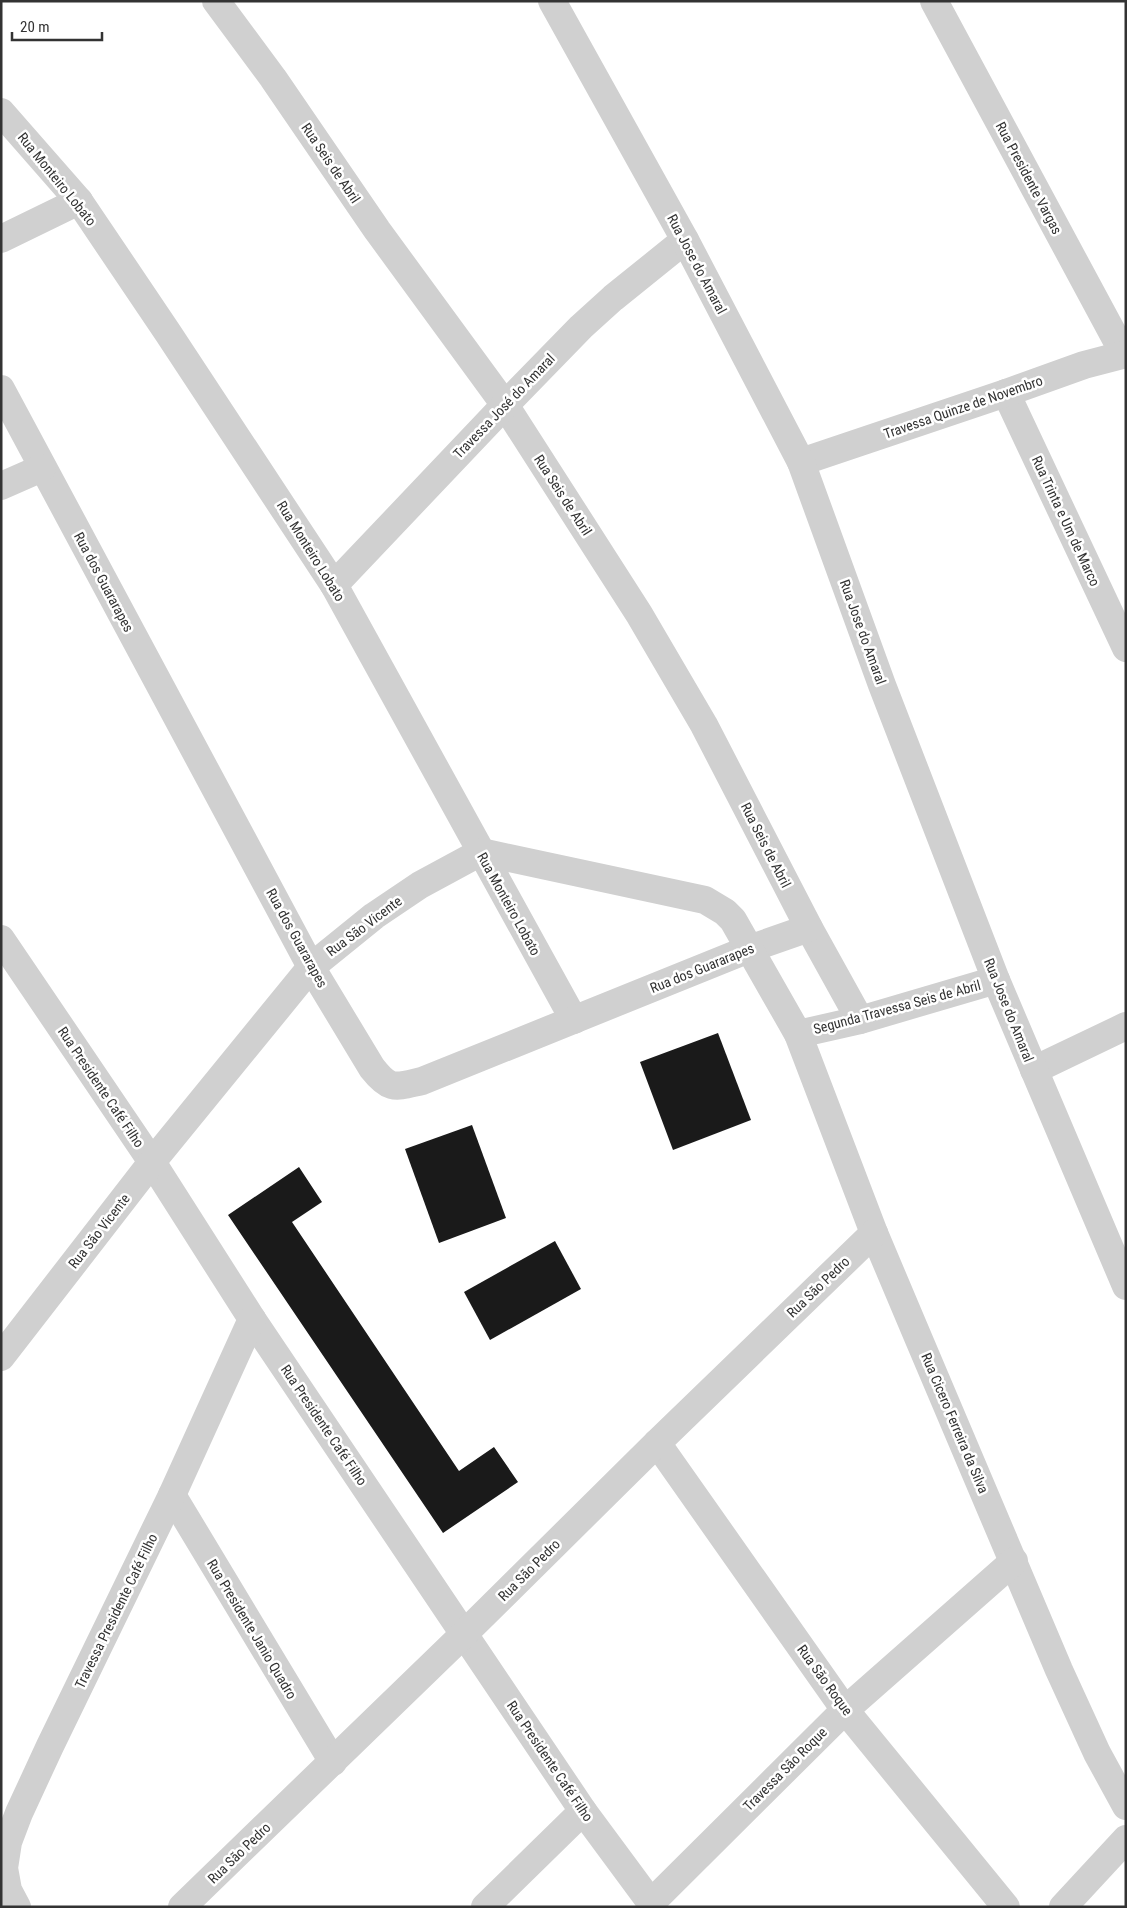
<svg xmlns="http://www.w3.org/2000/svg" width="1127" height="1908" font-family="'Roboto Condensed',sans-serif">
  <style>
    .building { fill: #1a1a1a }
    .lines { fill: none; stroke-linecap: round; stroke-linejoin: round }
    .minor { stroke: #d0d0d0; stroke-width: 28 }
    .tertiary { stroke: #d0d0d0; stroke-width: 28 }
    .labels { text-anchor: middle; stroke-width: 5; stroke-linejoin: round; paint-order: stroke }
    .street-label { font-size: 14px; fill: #333; stroke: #fff }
  </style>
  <rect width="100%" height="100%" fill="#fff"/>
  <!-- building -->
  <g class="building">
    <path d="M718,1033L751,1120L673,1150L640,1062Z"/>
    <path d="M472,1125L506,1218L439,1243L405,1149Z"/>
    <path d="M299,1167L322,1202L292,1222L459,1471L494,1447L518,1482L443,1533L228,1215Z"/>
    <path d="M555,1241L581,1289L490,1340L464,1292Z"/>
  </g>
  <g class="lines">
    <!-- minor -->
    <g class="minor">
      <path d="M216,1L273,78L377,230L505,405L639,614L704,725L809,928L860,1020"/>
      <path d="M934,1L1124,354"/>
      <path d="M1,112L79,201L168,333L334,585L574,1020"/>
      <path d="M1,239L79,201"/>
      <path d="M1,389L311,967L372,1068C390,1091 395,1087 422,1081L749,949L809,928"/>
      <path d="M1006,393L1126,648"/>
      <path d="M801,462L1006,393L1084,365L1126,354"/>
      <path d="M1,486L42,468"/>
      <path d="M334,585L505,405L581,327L613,298L685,240"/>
      <path d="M1,939L152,1162L252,1319L583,1811L654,1907"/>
      <path d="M798,1034L860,1020L996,980"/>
      <path d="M1034,1070L1126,1026"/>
      <path d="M1,1357L152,1162L311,967L374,916L420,885L481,852L705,900L725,912L733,920L798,1034L874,1233L920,1342L1059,1670L1097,1753L1126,1806"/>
      <path d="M657,1443L845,1710L1006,1907"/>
      <path d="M172,1495L333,1762"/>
      <path d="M651,1903L845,1710L1014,1561"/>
      <path d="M17,1907L8,1890L4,1868L8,1842L19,1813L50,1746L172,1495L252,1319"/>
      <path d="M182,1907L465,1633L657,1443L874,1233"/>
      <path d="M485,1907L583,1811"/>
      <path d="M1063,1907L1126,1839"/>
    </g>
    <!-- tertiary -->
    <path class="tertiary" d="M552,1L685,240L801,462L882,685L996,980L1126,1286"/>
  </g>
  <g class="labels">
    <!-- street labels -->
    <g class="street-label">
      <text transform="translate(331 163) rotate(56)" y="5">Rua Seis de Abril</text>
      <text transform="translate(1029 178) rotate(62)" y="5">Rua Presidente Vargas</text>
      <text transform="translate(57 179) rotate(51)" y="5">Rua Monteiro Lobato</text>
      <text transform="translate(697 264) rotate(62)" y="5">Rua Jose do Amaral</text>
      <text transform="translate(504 406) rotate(-46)" y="5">Travessa José do Amaral</text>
      <text transform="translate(963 407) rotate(-19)" y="5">Travessa Quinze de Novembro</text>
      <text transform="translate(563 495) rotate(57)" y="5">Rua Seis de Abril</text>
      <text transform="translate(1066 521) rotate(65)" y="5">Rua Trinta e Um de Marco</text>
      <text transform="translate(311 551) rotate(58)" y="5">Rua Monteiro Lobato</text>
      <text transform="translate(104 582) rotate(62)" y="5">Rua dos Guararapes</text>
      <text transform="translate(863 632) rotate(70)" y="5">Rua Jose do Amaral</text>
      <text transform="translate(766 845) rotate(63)" y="5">Rua Seis de Abril</text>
      <text transform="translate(509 904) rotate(61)" y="5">Rua Monteiro Lobato</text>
      <text transform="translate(364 926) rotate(-37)" y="5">Rua São Vicente</text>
      <text transform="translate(297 938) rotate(61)" y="5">Rua dos Guararapes</text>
      <text transform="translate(702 968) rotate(-22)" y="5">Rua dos Guararapes</text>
      <text transform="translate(897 1007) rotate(-15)" y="5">Segunda Travessa Seis de Abril</text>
      <text transform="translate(1009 1010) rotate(68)" y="5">Rua Jose do Amaral</text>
      <text transform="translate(101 1087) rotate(56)" y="5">Rua Presidente Café Filho</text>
      <text transform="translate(99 1231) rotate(-52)" y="5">Rua São Vicente</text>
      <text transform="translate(818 1287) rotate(-44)" y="5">Rua São Pedro</text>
      <text transform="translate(955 1423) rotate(67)" y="5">Rua Cicero Ferreira da Silva</text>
      <text transform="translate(324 1425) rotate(56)" y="5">Rua Presidente Café Filho</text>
      <text transform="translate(529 1570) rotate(-45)" y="5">Rua São Pedro</text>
      <text transform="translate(116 1611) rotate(-64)" y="5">Travessa Presidente Café Filho</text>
      <text transform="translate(252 1629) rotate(59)" y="5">Rua Presidente Janio Quadro</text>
      <text transform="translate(825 1680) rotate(54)" y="5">Rua São Roque</text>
      <text transform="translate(550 1761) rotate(56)" y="5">Rua Presidente Café Filho</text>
      <text transform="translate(785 1769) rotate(-45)" y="5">Travessa São Roque</text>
      <text transform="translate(239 1853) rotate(-44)" y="5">Rua São Pedro</text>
    </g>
  </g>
  <!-- border -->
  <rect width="1127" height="1908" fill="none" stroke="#333333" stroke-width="5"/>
  <!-- scale -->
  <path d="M12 32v8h90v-8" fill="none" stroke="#333333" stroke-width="2.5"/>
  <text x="20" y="32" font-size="15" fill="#333333" stroke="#ffffff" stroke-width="4" paint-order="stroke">20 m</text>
</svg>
